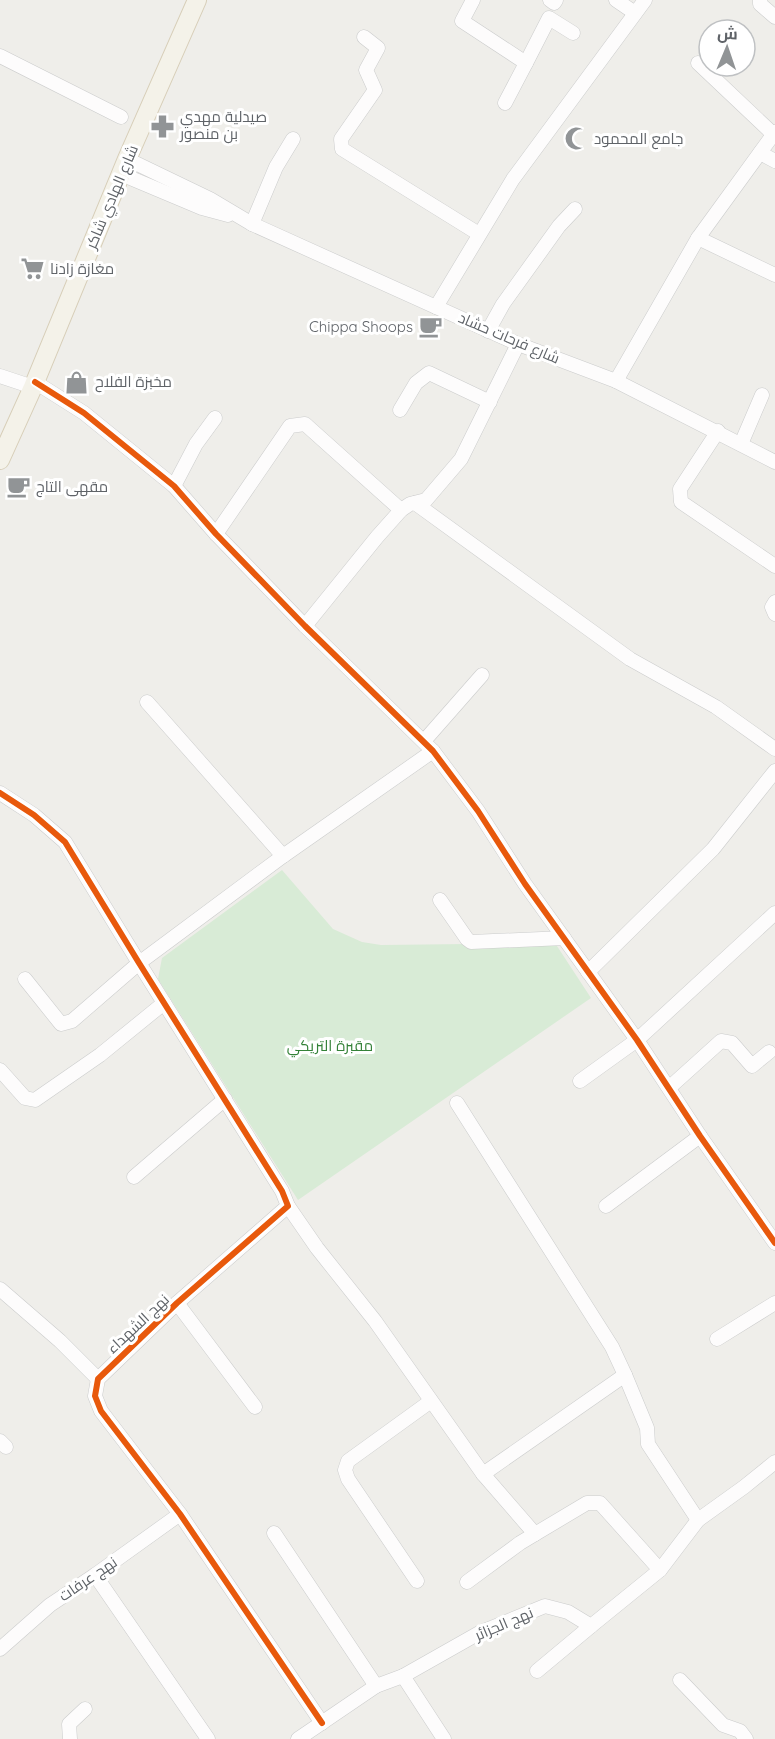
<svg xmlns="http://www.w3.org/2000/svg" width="775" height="1739" font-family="Quicksand,Cairo,sans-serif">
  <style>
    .green { fill: #d8ebd6 }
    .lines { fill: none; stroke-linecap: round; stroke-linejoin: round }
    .minor-casing { stroke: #cbcccc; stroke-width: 15 }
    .major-casing { stroke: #d7ceb8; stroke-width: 20 }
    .minor { stroke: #fdfcfc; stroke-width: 14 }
    .major { stroke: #f4f2e9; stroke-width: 18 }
    .cycleway-casing { stroke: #fff; stroke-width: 10 }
    .cycleway { stroke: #e8590c; stroke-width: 6 }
    .labels { text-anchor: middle; stroke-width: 6; stroke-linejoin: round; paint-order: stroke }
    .poi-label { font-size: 15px; fill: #5f6368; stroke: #fff; text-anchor: start }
    .street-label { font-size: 15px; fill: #5f6368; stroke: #fff }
    .park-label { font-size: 15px; fill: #348238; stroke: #fff }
  </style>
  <rect width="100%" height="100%" fill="#efeeea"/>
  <!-- green -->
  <path class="green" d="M282,870L333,929L362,942L381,945L555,943L591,998L298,1200L158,979L162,958Z"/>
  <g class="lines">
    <defs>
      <g id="minor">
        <path d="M473,0L462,21L526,63L505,103"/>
        <path d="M550,0L554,3L556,0"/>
        <path d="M616,0L635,13"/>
        <path d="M760,0V4L775,17"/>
        <path d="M364,37L378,48L366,70L375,90L341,139L342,149L479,234"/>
        <path d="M0,56L121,117"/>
        <path d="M526,63L549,18L573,33"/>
        <path d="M698,63L773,134"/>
        <path d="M760,153L775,161"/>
        <path d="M127,159L210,199L252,224L518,344L616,381L775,462"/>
        <path d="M121,174L202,208L228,215"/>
        <path d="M252,224L276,167L293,139"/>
        <path d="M698,238L775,275"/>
        <path d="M436,307L513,179L645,0"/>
        <path d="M488,331L503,304L559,226L575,209"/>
        <path d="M0,376L33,387"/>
        <path d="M616,381L698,238L775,132"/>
        <path d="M35,382L84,413L174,486L216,534L305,626L433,751L478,811L525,884L637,1040L700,1136L775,1243"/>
        <path d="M400,410L416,383L429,373L490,402"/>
        <path d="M718,431L680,489L681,502L775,566"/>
        <path d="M741,444L762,395"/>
        <path d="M174,486L196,444L215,418"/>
        <path d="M415,503L630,659L716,707L775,749"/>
        <path d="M216,534L290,426L305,424L401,510"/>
        <path d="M775,602L772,607L775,614"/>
        <path d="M305,626L377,537L401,510L410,504L426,500L461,459L518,344"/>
        <path d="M147,702L283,856"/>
        <path d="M424,741L482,675"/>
        <path d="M0,793L34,815L65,842L139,963L282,1191L288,1206L177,1303L98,1379L95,1396L101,1411L180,1514L322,1723"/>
        <path d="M440,900L467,939L471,942L564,938"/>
        <path d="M588,972L713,849L775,771"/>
        <path d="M25,979L61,1024L72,1021L139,963L283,856L433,751"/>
        <path d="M0,1070L25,1098L35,1100L100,1055L164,1003"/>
        <path d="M580,1081L637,1040L775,913"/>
        <path d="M670,1087L721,1041L732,1043L752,1066L769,1052"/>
        <path d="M134,1177L225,1099"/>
        <path d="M288,1206L317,1248L375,1321L483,1474L625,1375L612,1347L457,1103"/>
        <path d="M606,1206L700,1136"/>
        <path d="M0,1289L60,1341L98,1379"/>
        <path d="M177,1303L255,1407"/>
        <path d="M717,1339L775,1303"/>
        <path d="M625,1375L647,1428L648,1444L698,1520"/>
        <path d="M0,1441L6,1447"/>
        <path d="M483,1474L535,1534L587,1503H600L660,1570"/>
        <path d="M274,1533L376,1686"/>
        <path d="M95,1575L208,1739"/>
        <path d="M417,1581L348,1479L345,1470L348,1461L431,1401"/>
        <path d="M467,1582L520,1543L535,1534"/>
        <path d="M0,1649L50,1605L95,1575L180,1514"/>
        <path d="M537,1671L591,1626"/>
        <path d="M403,1676L444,1739"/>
        <path d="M680,1680L723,1725L740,1731L746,1739"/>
        <path d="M70,1739L69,1724L85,1709"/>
        <path d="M298,1739L376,1686L403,1676L479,1633L545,1606L568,1612L591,1626L660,1570L698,1520L744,1487L775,1462"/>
      </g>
      <path id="major" d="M0,460L33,387L127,159L197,0"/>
    </defs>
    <!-- minor casing -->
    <use href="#minor" class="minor-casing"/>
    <!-- major casing -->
    <use href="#major" class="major-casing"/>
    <!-- minor -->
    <use href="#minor" class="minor"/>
    <!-- major -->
    <use href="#major" class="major"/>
    <defs>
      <g id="cycleway">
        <path d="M35,382L84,413L174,486L216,534L305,626L433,751L478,811L525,884L637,1040L700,1136L775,1243"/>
        <path d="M0,793L34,815L65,842L139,963L282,1191L288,1206L177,1303L98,1379L95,1396L101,1411L180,1514L322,1723"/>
      </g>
    </defs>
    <!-- cycleway casing -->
    <use href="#cycleway" class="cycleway-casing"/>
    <!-- cycleway -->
    <use href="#cycleway" class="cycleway"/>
  </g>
  <!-- icons -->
  <defs>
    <symbol id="pharmacy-bare" viewBox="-9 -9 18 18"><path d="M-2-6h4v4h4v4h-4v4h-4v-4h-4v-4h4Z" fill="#919496" stroke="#fff" stroke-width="2.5" paint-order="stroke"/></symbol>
    <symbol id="mosque-bare" viewBox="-9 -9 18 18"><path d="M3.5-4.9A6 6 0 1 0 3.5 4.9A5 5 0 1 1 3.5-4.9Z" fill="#919496" stroke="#fff" stroke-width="2.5" paint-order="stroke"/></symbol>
    <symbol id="supermarket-bare" viewBox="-9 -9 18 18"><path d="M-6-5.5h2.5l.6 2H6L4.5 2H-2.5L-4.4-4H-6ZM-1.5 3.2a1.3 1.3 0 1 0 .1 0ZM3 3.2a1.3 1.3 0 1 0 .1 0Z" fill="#919496" stroke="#fff" stroke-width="2.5" paint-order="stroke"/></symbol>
    <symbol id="cafe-bare" viewBox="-9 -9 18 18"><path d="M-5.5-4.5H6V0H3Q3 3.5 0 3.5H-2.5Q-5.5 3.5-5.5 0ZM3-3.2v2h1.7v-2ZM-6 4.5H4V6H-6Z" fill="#919496" stroke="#fff" stroke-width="2.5" paint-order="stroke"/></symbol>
    <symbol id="shop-bare" viewBox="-9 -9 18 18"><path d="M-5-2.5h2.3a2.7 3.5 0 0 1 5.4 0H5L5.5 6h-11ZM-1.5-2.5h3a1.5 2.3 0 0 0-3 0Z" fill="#919496" stroke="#fff" stroke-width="2.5" paint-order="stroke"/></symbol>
  </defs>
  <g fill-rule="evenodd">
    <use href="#pharmacy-bare" x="146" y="110" width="33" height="33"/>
    <use href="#mosque-bare" x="560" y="122" width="33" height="33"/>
    <use href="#supermarket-bare" x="16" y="252" width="33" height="33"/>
    <use href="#cafe-bare" x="414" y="310" width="33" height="33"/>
    <use href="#shop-bare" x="60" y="366" width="33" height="33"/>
    <use href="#cafe-bare" x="2" y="470" width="33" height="33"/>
  </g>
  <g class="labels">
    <!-- poi labels -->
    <g class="poi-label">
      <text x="180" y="122">صيدلية مهدي<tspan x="180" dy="17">بن منصور</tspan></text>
      <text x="594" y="144">جامع المحمود</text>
      <text x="50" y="274">مغازة زادنا</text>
      <text x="413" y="332" text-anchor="end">Chippa Shoops</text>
      <text x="95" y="387">مخبزة الفلاح</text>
      <text x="36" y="492">مقهى التاج</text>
    </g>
    <!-- street labels -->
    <g class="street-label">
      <text transform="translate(112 197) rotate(-67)" y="5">شارع الهادي شاكر</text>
      <text transform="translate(509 338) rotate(23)" y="5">شارع فرحات حشاد</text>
      <text transform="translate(138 1324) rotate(-43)" y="5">نهج الشهداء</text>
      <text transform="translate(88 1579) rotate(-34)" y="5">نهج عرفات</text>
      <text transform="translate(504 1624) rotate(-23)" y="5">نهج الجزائر</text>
    </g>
    <!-- park labels -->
    <g class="park-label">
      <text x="330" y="1051">مقبرة التريكي</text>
    </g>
  </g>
  <!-- north arrow -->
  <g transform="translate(727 48) rotate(2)"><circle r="28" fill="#ffffff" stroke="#bfc1c3" stroke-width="1.5"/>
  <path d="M0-4.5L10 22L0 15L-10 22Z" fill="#919496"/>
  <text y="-9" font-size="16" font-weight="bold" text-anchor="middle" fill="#5f6368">ش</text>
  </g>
</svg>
